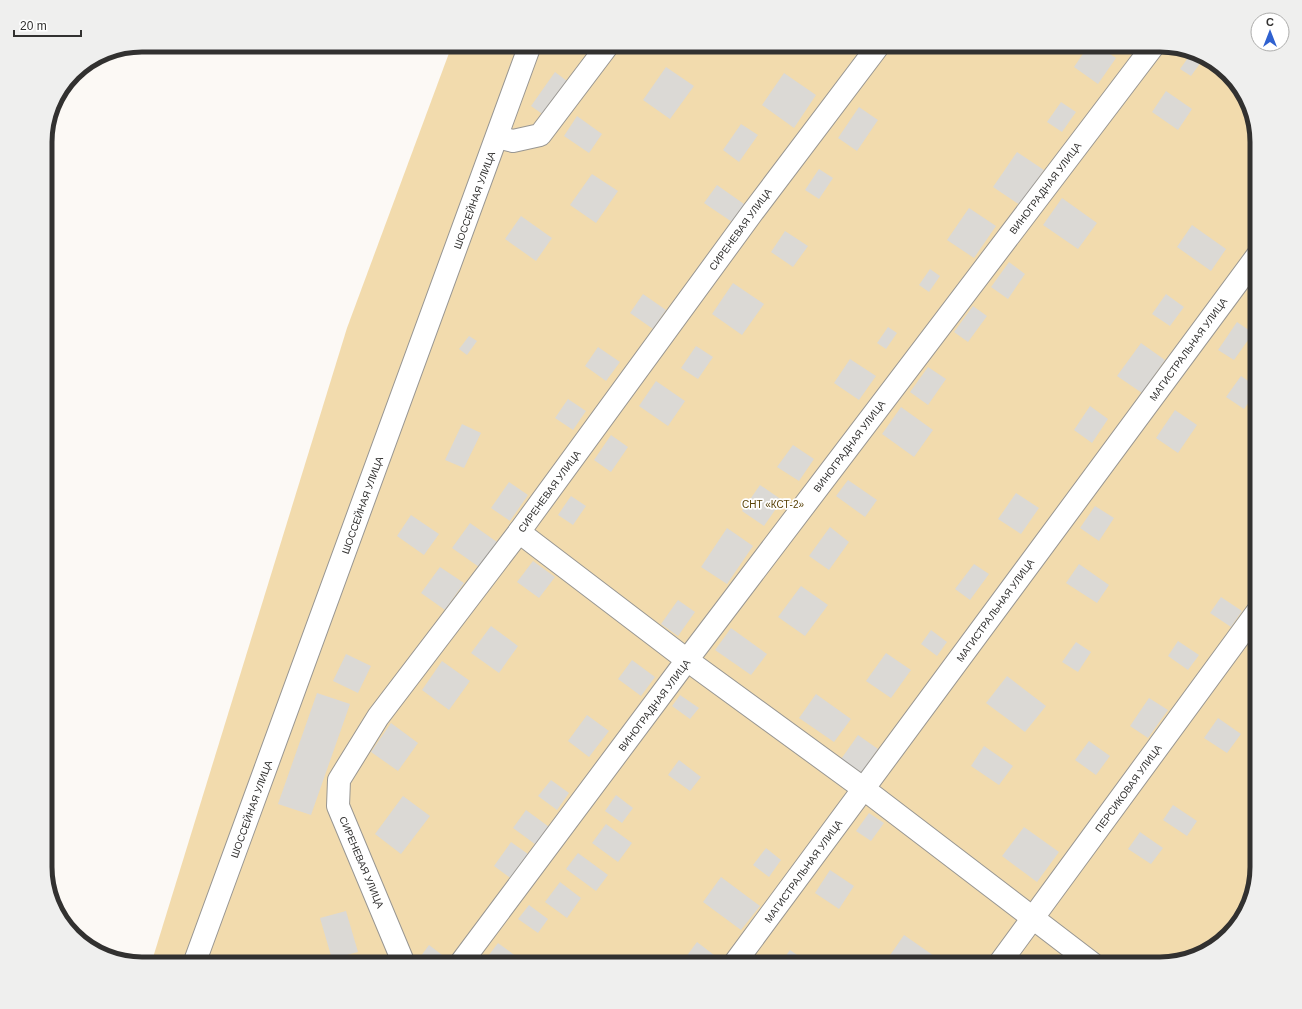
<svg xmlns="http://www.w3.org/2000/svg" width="1302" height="1009" font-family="Arial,sans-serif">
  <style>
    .green { fill: #f2dbad }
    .building { fill: #dbd9d5 }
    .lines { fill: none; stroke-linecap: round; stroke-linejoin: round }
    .street-casing { stroke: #989692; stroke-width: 24 }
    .secondary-casing { stroke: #989692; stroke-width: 24 }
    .street { stroke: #fff; stroke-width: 22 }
    .secondary { stroke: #fff; stroke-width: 22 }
    .labels { text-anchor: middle; stroke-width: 3.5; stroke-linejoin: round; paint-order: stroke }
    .street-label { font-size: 10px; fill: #323130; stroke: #fff }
    .park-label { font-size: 10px; fill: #563f04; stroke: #fff }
    .rim { fill: none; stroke: #323130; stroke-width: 5 }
  </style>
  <rect width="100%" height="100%" fill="#fcf9f5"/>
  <!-- green -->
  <path class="green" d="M452,45H1160L1191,50L1219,65L1247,99L1257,142V867L1252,898L1237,926L1202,954L1159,964H151L347,328Z"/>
  <!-- building -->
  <g class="building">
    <path d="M1089,45H1097L1116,58L1098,84L1074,67Z"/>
    <path d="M1190,55L1201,62L1191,76L1180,69Z"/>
    <path d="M666,67L694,86L670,119L643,100Z"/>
    <path d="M555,72L571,84L548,118L531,106Z"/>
    <path d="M784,73L816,95L794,128L762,105Z"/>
    <path d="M1166,91L1192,109L1178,130L1152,112Z"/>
    <path d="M1061,102L1076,112L1062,132L1047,122Z"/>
    <path d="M859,107L878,120L857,151L838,138Z"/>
    <path d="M577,116L602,134L589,153L564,136Z"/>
    <path d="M741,124L758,135L739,162L723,150Z"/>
    <path d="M1017,152L1044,170L1020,205L993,187Z"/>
    <path d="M819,169L833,178L819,199L805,190Z"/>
    <path d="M592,174L618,191L596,223L570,205Z"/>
    <path d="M717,185L744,204L732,222L704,203Z"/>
    <path d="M1062,198L1097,223L1078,249L1043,225Z"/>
    <path d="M969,208L996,226L974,258L947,240Z"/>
    <path d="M521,216L552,238L536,261L505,239Z"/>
    <path d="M1192,225L1226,249L1211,271L1177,247Z"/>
    <path d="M785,231L808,246L793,267L771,252Z"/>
    <path d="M1009,262L1025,274L1008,299L991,287Z"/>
    <path d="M930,269L940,276L929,292L919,285Z"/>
    <path d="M733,283L764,304L742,335L712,314Z"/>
    <path d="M1257,288V302L1250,297Z"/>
    <path d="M643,294L666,310L653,329L630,313Z"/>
    <path d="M1166,294L1184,307L1170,326L1152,314Z"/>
    <path d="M973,306L987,316L968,342L954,332Z"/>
    <path d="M1237,322L1253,333L1234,360L1218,350Z"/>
    <path d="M888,327L897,333L886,349L877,343Z"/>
    <path d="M469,336L477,341L467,355L459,349Z"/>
    <path d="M1141,343L1165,360L1142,393L1117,376Z"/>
    <path d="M696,346L713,357L698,379L681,368Z"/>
    <path d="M598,347L620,362L606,381L585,366Z"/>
    <path d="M850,359L876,376L859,400L834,383Z"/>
    <path d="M928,367L946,379L928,405L910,392Z"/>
    <path d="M1241,376L1257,387V391L1244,409L1226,397Z"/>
    <path d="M656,381L685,401L668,426L639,406Z"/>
    <path d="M568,399L586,411L573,430L555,418Z"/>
    <path d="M1090,406L1108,419L1092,443L1074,430Z"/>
    <path d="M901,407L933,430L914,457L882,434Z"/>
    <path d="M1175,410L1197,425L1178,453L1156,438Z"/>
    <path d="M462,424L481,433L464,468L445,460Z"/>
    <path d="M611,435L628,447L611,472L594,460Z"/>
    <path d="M793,445L814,459L799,481L777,467Z"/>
    <path d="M848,480L877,500L865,517L836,496Z"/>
    <path d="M509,482L528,495L510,521L491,508Z"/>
    <path d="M760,485L782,500L764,526L742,511Z"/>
    <path d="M1016,493L1039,508L1021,534L998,519Z"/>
    <path d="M571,496L586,506L573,525L558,515Z"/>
    <path d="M1095,506L1114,518L1099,541L1080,528Z"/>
    <path d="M411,515L439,534L424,555L397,536Z"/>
    <path d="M470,523L497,542L479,567L452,548Z"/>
    <path d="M830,527L849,542L829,570L809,556Z"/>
    <path d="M727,528L753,546L727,584L701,567Z"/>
    <path d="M533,561L555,577L539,598L517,582Z"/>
    <path d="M974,564L989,574L970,600L955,589Z"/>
    <path d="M1079,564L1109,585L1097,603L1066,583Z"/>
    <path d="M440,567L464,583L445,610L421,593Z"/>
    <path d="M801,586L828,605L805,636L778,617Z"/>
    <path d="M1221,597L1242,611L1231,627L1210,613Z"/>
    <path d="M678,600L695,612L678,636L661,624Z"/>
    <path d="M491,626L518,646L499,673L471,653Z"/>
    <path d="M731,628L767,654L751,675L715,650Z"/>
    <path d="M931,630L947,642L937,656L921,644Z"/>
    <path d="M1178,641L1199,655L1188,670L1168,656Z"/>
    <path d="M1076,642L1091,652L1078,672L1062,662Z"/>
    <path d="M886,653L911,670L891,698L866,681Z"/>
    <path d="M346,654L371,666L358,693L333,681Z"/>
    <path d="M632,660L655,677L641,696L618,679Z"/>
    <path d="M442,661L470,681L449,710L422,690Z"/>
    <path d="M1007,676L1046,706L1025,732L986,703Z"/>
    <path d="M317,693L350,704L311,815L278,804Z"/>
    <path d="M816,694L851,719L834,742L799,718Z"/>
    <path d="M680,695L699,708L690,719L672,706Z"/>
    <path d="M1149,698L1168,710L1148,738L1130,726Z"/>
    <path d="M587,715L609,731L589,757L568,741Z"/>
    <path d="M1218,718L1241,734L1227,753L1204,738Z"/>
    <path d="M391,723L418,743L398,771L371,752Z"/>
    <path d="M858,735L878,749L859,776L839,762Z"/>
    <path d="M1089,741L1110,756L1096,775L1075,760Z"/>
    <path d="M984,746L1013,766L999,785L971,766Z"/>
    <path d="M679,760L701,777L690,791L668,775Z"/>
    <path d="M551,780L569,793L557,810L538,796Z"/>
    <path d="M616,795L633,808L622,823L605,811Z"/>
    <path d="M403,796L430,816L401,854L375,834Z"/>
    <path d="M1173,805L1197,821L1187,836L1163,820Z"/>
    <path d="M526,810L556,832L543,850L513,828Z"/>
    <path d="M869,813L884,823L871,841L856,831Z"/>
    <path d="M606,824L632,843L618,862L592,843Z"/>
    <path d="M1024,827L1059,852L1037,882L1002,856Z"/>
    <path d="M1140,832L1163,848L1151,864L1128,849Z"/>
    <path d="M511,842L535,859L517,883L494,866Z"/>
    <path d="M766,848L781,860L769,877L753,865Z"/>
    <path d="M578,853L608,875L596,891L566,869Z"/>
    <path d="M830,870L854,886L839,909L815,893Z"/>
    <path d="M721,877L760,906L741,930L703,902Z"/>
    <path d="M560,882L581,898L567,918L545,902Z"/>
    <path d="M529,905L548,919L538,933L518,919Z"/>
    <path d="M346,911L358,952L332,959L320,918Z"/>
    <path d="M904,935L937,958L933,964H884Z"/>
    <path d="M697,942L714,955L708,964H688L683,961Z"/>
    <path d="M498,943L517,957L512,964H482Z"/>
    <path d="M429,945L450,961L448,964H415Z"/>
    <path d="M790,950L810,964H780Z"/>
  </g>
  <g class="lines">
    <defs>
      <g id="street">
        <path d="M497,137L513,141L540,135L608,45"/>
        <path d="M519,532L687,660L864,789L1093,964"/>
        <path d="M404,964L338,806L339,780L378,717L519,532L752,213L879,45"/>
        <path d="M460,964L687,660L1154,45"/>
        <path d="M734,964L1257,256"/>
        <path d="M999,964L1257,612"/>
      </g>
      <path id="secondary" d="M194,964L530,45"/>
    </defs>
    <!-- street casing -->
    <use href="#street" class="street-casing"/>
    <!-- secondary casing -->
    <use href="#secondary" class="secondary-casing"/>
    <!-- street -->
    <use href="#street" class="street"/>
    <!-- secondary -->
    <use href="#secondary" class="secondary"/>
  </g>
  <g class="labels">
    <!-- street labels -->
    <g class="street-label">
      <text transform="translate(1045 188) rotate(-53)" y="4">ВИНОГРАДНАЯ УЛИЦА</text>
      <text transform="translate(474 200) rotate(-70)" y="4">ШОССЕЙНАЯ УЛИЦА</text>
      <text transform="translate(740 229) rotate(-54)" y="4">СИРЕНЕВАЯ УЛИЦА</text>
      <text transform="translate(1188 349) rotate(-54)" y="4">МАГИСТРАЛЬНАЯ УЛИЦА</text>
      <text transform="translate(849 446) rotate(-53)" y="4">ВИНОГРАДНАЯ УЛИЦА</text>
      <text transform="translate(549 491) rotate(-54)" y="4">СИРЕНЕВАЯ УЛИЦА</text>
      <text transform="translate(362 505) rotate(-70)" y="4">ШОССЕЙНАЯ УЛИЦА</text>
      <text transform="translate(995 610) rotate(-54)" y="4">МАГИСТРАЛЬНАЯ УЛИЦА</text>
      <text transform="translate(654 705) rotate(-53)" y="4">ВИНОГРАДНАЯ УЛИЦА</text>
      <text transform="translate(1128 788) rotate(-54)" y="4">ПЕРСИКОВАЯ УЛИЦА</text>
      <text transform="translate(251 809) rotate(-70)" y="4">ШОССЕЙНАЯ УЛИЦА</text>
      <text transform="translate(362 862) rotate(67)" y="4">СИРЕНЕВАЯ УЛИЦА</text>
      <text transform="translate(803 871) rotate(-54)" y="4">МАГИСТРАЛЬНАЯ УЛИЦА</text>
    </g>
    <!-- park labels -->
    <g class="park-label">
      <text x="773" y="508">СНТ «КСТ-2»</text>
    </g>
  </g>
  <!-- crop -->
  <path d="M0 0H1302V1009H0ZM142 52H1160A90 90 0 0 1 1250 142V867A90 90 0 0 1 1160 957H142A90 90 0 0 1 52 867V142A90 90 0 0 1 142 52Z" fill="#efefee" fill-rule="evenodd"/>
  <path class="rim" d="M142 52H1160A90 90 0 0 1 1250 142V867A90 90 0 0 1 1160 957H142A90 90 0 0 1 52 867V142A90 90 0 0 1 142 52Z"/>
  <!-- north arrow -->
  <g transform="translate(1270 32)"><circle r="19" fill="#ffffff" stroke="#adadac"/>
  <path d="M0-3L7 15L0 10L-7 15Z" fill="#2f61d0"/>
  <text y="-6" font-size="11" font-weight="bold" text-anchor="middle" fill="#323130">С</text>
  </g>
  <!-- scale -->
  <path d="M14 30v6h67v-6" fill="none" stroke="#323130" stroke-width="2"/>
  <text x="20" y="30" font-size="12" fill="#323130" stroke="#ffffff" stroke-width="3" paint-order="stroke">20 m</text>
</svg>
